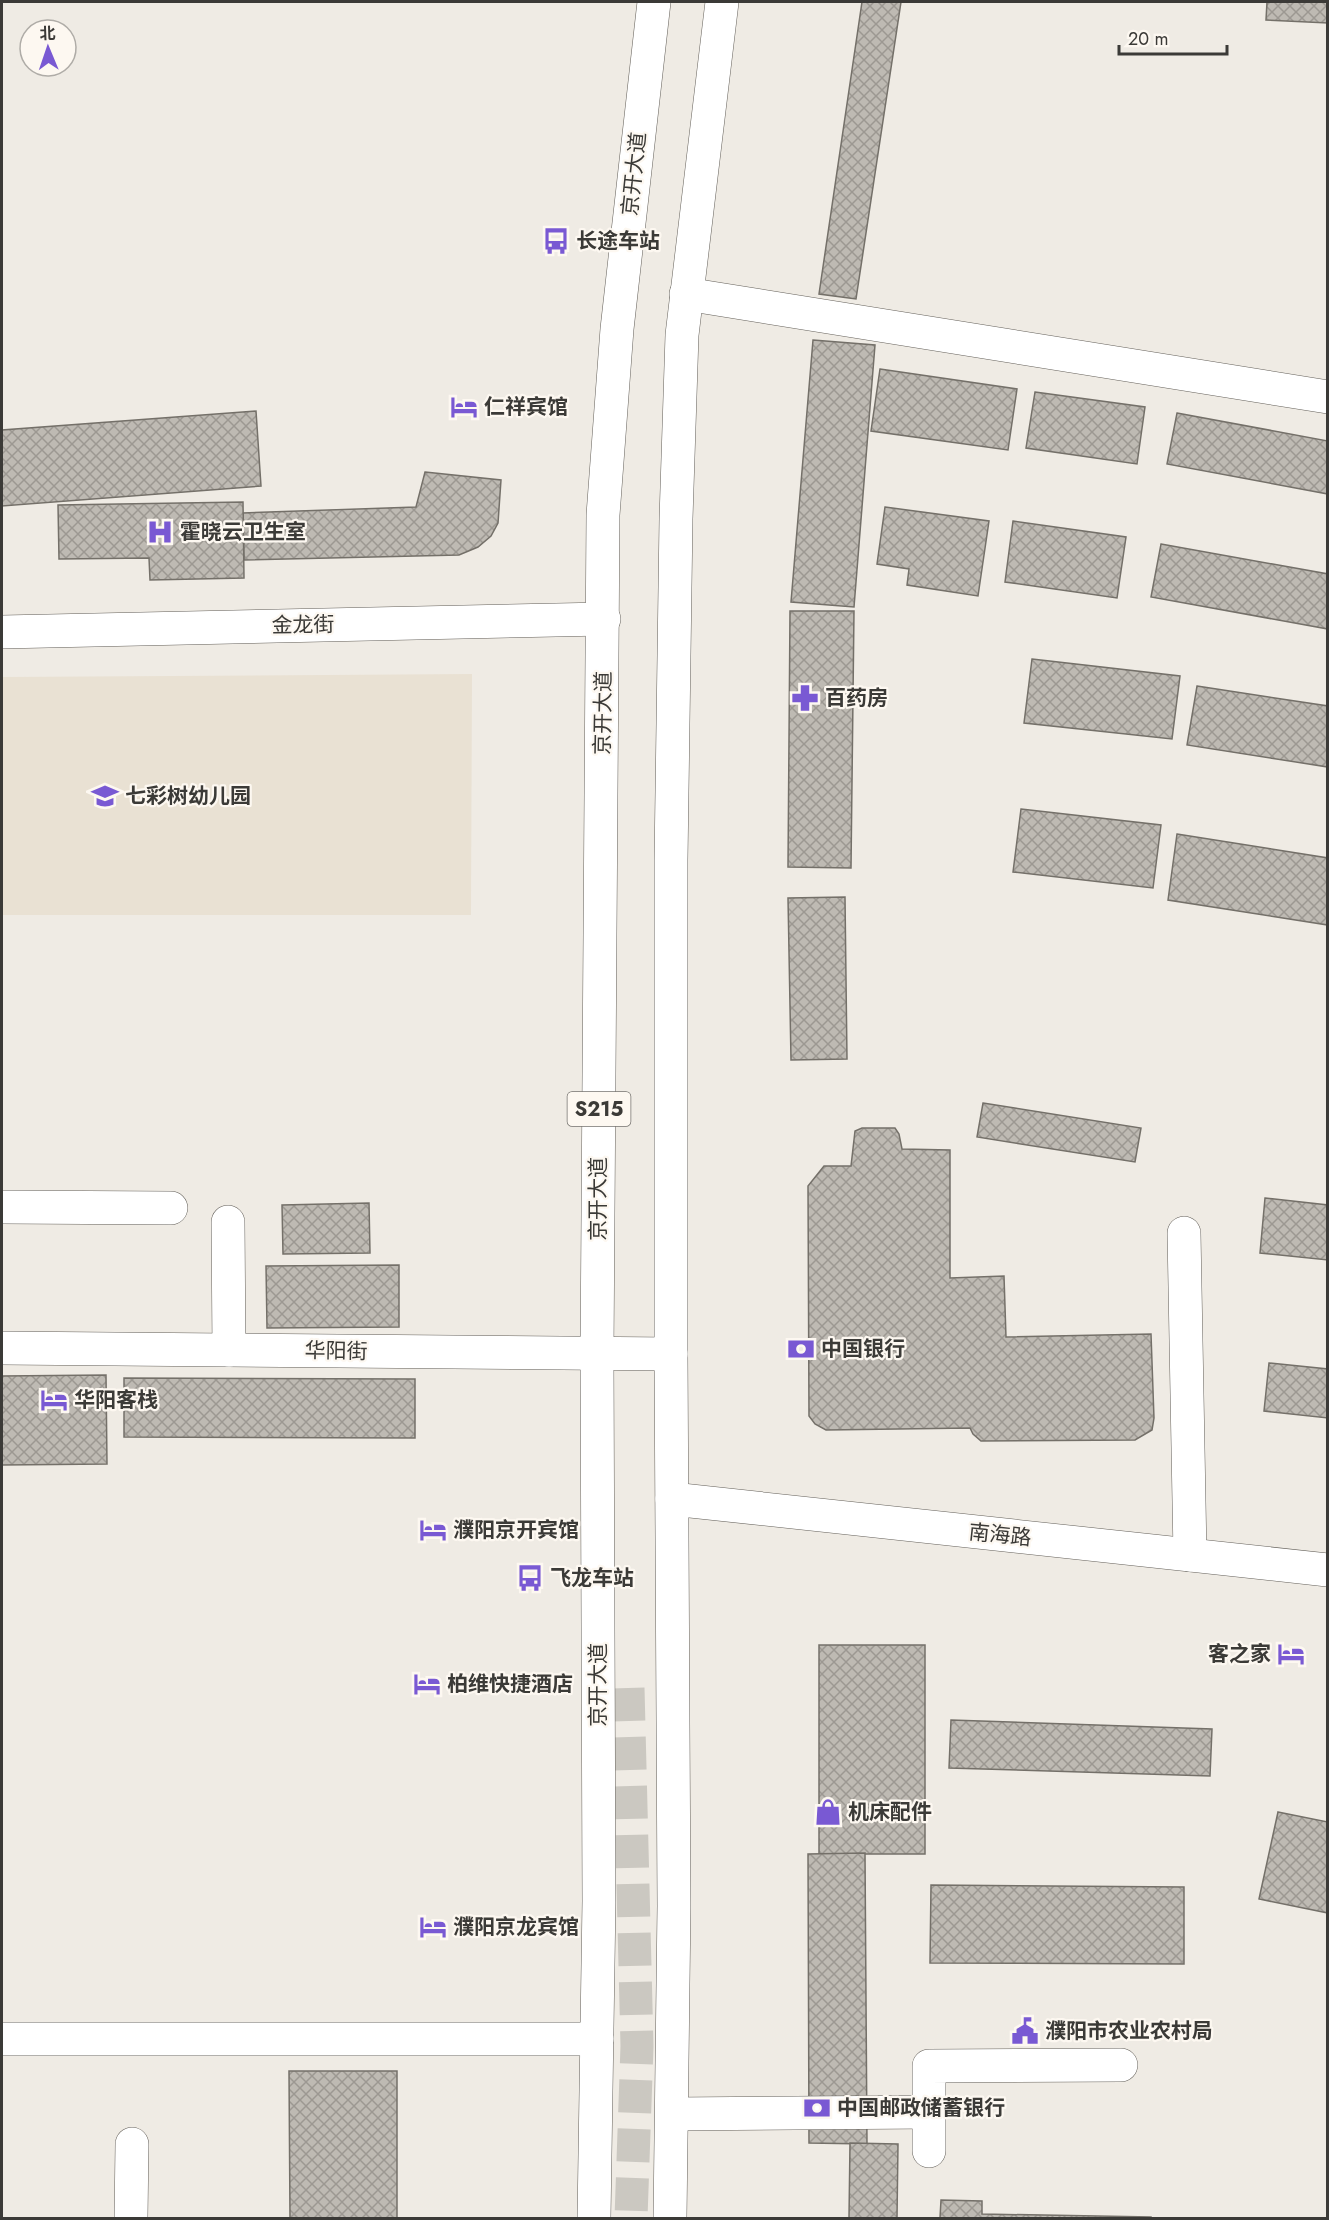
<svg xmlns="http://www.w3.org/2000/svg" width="1329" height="2220" font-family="Jost,'Noto Sans SC',sans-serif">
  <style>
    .built { fill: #e9e1d3 }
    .building { fill: url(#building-cross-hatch); stroke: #747069; stroke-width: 1.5 }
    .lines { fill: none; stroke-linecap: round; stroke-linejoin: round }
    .minor-tunnel { stroke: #cbc8c1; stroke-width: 33; stroke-dasharray: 33 16; stroke-linecap: butt }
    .minor-casing { stroke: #64605a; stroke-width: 34 }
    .major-casing { stroke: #64605a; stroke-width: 34 }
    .minor { stroke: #fff; stroke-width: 33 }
    .major { stroke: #fff; stroke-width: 33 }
    .labels { text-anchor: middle; stroke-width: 4.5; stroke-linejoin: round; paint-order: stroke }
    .shield { fill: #fdf8f1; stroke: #75736f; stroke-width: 1.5 }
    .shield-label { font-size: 20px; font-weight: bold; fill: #3b3a37 }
    .street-label { font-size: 21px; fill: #3b3a37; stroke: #fdf8f1 }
    .poi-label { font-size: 21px; font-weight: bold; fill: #3b3a37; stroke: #fdf8f1; text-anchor: start }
  </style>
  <defs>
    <pattern id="building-cross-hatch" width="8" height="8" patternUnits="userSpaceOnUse" patternTransform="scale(1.5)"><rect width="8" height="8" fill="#bebab3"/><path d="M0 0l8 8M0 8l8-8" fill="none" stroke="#9c9892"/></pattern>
  </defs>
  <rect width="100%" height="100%" fill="#efebe4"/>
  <!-- built -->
  <path class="built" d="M472,674L471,915H2V677Z"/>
  <!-- building -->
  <g class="building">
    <path d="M862,2H901L856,299L819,294Z"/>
    <path d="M1267,2H1328V23L1266,20Z"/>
    <path d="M813,340L875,345L854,607L791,602Z"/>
    <path d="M880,369L1017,389L1008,450L871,431Z"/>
    <path d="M1035,392L1145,407L1137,464L1026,448Z"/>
    <path d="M256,411L261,486L2,506V430Z"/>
    <path d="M1177,413L1328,441V494L1167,464Z"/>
    <path d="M425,472L501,480L498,523L491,536L478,547L459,555L244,560L243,513L416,507Z"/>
    <path d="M243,502L244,578L150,580L149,558L59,559L58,505Z"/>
    <path d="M885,507L989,521L978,596L907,585L909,569L877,564Z"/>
    <path d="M1013,521L1126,537L1117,598L1005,582Z"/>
    <path d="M1161,544L1328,574V629L1151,597Z"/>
    <path d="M790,611H854L851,868L788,867Z"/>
    <path d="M1032,659L1180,676L1172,739L1024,723Z"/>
    <path d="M1197,686L1328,706V767L1187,745Z"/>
    <path d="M1021,809L1161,825L1153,888L1013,872Z"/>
    <path d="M1177,834L1328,858V925L1168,900Z"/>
    <path d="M845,897L847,1059L791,1060L788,898Z"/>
    <path d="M983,1103L1141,1128L1135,1162L977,1137Z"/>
    <path d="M862,1128H895L899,1134L902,1149L950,1150V1278L1004,1276L1006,1337L1151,1334L1154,1418L1152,1430L1135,1440L981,1441L973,1434L970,1428L826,1430L815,1424L809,1416L808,1186L824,1166H851L855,1131Z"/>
    <path d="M1265,1198L1328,1205V1260L1260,1253Z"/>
    <path d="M369,1203L370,1253L283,1254L282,1205Z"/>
    <path d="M399,1265V1327L267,1328L266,1266Z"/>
    <path d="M1269,1363L1328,1369V1418L1264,1411Z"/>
    <path d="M106,1375L107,1464L2,1465V1376Z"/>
    <path d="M124,1378L415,1379V1438L124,1437Z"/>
    <rect x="819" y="1645" width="106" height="209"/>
    <path d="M951,1720L1212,1729L1210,1776L949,1768Z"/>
    <path d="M1278,1812L1328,1822V1913L1259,1899Z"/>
    <path d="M865,1853L867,2144L809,2143L808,1854Z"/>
    <path d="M931,1885L1184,1887V1964L930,1963Z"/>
    <path d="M289,2071H397V2218H290Z"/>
    <path d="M850,2143L898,2144L897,2218H849Z"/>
    <path d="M941,2200L982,2201V2214L1151,2217V2218H940Z"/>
  </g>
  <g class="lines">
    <!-- minor-tunnel -->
    <path class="minor-tunnel" d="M628,1688L637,2046L631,2218"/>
    <defs>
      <g id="minor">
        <path d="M686,294L1328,397"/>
        <path d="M2,632L604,619"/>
        <path d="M2,1207L171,1208"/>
        <path d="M228,1222L229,1350"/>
        <path d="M1184,1233L1190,1555"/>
        <path d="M2,1348L671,1354"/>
        <path d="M672,1499L1328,1570"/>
        <path d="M2,2039H597"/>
        <path d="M673,2114L928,2112"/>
        <path d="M929,2151V2066L1121,2065"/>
        <path d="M131,2218L132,2144"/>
      </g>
      <g id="major">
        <path d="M594,2218L599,1901L597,1354L603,515L617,329L654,2"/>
        <path d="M670,2218L674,1906L671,1354V860L676,519L682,335L722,2"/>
      </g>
    </defs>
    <!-- minor casing -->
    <use href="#minor" class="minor-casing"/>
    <!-- major casing -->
    <use href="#major" class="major-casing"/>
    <!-- minor -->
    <use href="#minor" class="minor"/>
    <!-- major -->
    <use href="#major" class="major"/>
  </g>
  <!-- icons -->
  <defs>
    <symbol id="bus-bare" viewBox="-9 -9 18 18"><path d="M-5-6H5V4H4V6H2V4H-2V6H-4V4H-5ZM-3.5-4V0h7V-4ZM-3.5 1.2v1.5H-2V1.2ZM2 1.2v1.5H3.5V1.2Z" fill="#7959d3" stroke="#fdf8f1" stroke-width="2.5" paint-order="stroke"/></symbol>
    <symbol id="hotel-bare" viewBox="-9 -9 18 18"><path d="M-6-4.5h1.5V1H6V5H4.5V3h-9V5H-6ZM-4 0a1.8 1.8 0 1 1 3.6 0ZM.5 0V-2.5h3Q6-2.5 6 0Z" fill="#7959d3" stroke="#fdf8f1" stroke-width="2.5" paint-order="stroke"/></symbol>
    <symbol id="hospital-bare" viewBox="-9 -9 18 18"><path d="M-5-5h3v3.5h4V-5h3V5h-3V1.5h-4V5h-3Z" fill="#7959d3" stroke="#fdf8f1" stroke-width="2.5" paint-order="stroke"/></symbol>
    <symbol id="pharmacy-bare" viewBox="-9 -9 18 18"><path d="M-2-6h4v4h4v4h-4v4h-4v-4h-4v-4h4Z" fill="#7959d3" stroke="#fdf8f1" stroke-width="2.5" paint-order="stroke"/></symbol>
    <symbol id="school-bare" viewBox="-9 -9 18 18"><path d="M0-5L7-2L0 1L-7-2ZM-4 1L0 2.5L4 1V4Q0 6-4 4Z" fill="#7959d3" stroke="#fdf8f1" stroke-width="2.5" paint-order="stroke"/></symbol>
    <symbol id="bank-bare" viewBox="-9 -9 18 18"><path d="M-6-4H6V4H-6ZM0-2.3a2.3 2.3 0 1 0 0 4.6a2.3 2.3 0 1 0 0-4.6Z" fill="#7959d3" stroke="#fdf8f1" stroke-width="2.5" paint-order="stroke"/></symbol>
    <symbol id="shop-bare" viewBox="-9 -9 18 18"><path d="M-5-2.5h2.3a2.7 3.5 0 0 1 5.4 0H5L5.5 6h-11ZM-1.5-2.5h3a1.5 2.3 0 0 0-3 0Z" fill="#7959d3" stroke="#fdf8f1" stroke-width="2.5" paint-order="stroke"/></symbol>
    <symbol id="civic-bare" viewBox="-9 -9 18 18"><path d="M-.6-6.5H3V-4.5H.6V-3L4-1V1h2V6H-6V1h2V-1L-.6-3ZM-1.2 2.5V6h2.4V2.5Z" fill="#7959d3" stroke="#fdf8f1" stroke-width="2.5" paint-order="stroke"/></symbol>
  </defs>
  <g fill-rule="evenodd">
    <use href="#bus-bare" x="537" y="222" width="38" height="38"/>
    <use href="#hotel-bare" x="445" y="388" width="38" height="38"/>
    <use href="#hospital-bare" x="141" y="513" width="38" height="38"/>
    <use href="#pharmacy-bare" x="786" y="679" width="38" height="38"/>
    <use href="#school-bare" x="86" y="777" width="38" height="38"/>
    <use href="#bank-bare" x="782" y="1330" width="38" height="38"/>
    <use href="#hotel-bare" x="35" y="1381" width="38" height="38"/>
    <use href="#hotel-bare" x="414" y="1511" width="38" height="38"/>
    <use href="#bus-bare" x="511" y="1559" width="38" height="38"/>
    <use href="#hotel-bare" x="1272" y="1635" width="38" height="38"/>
    <use href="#hotel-bare" x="408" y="1665" width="38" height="38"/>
    <use href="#shop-bare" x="809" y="1793" width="38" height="38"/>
    <use href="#hotel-bare" x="414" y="1908" width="38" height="38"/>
    <use href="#civic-bare" x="1006" y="2012" width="38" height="38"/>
    <use href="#bank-bare" x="798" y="2089" width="38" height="38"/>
  </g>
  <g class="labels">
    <!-- shield labels -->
    <rect class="shield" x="567.5" y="1092" width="63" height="34" rx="4.5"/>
    <g class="shield-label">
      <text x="599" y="1116">S215</text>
    </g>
    <!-- street labels -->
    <g class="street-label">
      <text transform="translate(634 174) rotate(-84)" y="7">京开大道</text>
      <text transform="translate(303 625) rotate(-1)" y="7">金龙街</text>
      <text transform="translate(603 713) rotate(-89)" y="7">京开大道</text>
      <text transform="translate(598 1199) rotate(-90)" y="7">京开大道</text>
      <text transform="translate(336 1351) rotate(1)" y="7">华阳街</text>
      <text transform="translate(1000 1535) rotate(6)" y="7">南海路</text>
      <text transform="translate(598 1685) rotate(-90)" y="7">京开大道</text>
    </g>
    <!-- poi labels -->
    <g class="poi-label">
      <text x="576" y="248">长途车站</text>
      <text x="484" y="414">仁祥宾馆</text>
      <text x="180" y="539">霍晓云卫生室</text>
      <text x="825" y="705">百药房</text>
      <text x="125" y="803">七彩树幼儿园</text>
      <text x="821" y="1356">中国银行</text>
      <text x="74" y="1407">华阳客栈</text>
      <text x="453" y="1537">濮阳京开宾馆</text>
      <text x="550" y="1585">飞龙车站</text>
      <text x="1271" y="1661" text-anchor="end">客之家</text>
      <text x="447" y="1691">柏维快捷酒店</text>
      <text x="848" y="1819">机床配件</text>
      <text x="453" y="1934">濮阳京龙宾馆</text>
      <text x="1045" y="2038">濮阳市农业农村局</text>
      <text x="837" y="2115">中国邮政储蓄银行</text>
    </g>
  </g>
  <!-- border -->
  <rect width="1329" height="2220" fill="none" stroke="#3b3a37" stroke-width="6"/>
  <!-- north arrow -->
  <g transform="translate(48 48) rotate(358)"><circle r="28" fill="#fdf8f1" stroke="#afaca7" stroke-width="1.5"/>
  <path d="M0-4.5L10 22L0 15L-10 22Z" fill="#7959d3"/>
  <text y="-9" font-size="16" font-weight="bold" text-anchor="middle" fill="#3b3a37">北</text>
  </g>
  <!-- scale -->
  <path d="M1119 45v9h108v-9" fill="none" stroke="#3b3a37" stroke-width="3"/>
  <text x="1128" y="45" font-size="18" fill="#3b3a37" stroke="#fdf8f1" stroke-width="4.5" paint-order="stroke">20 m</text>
</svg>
